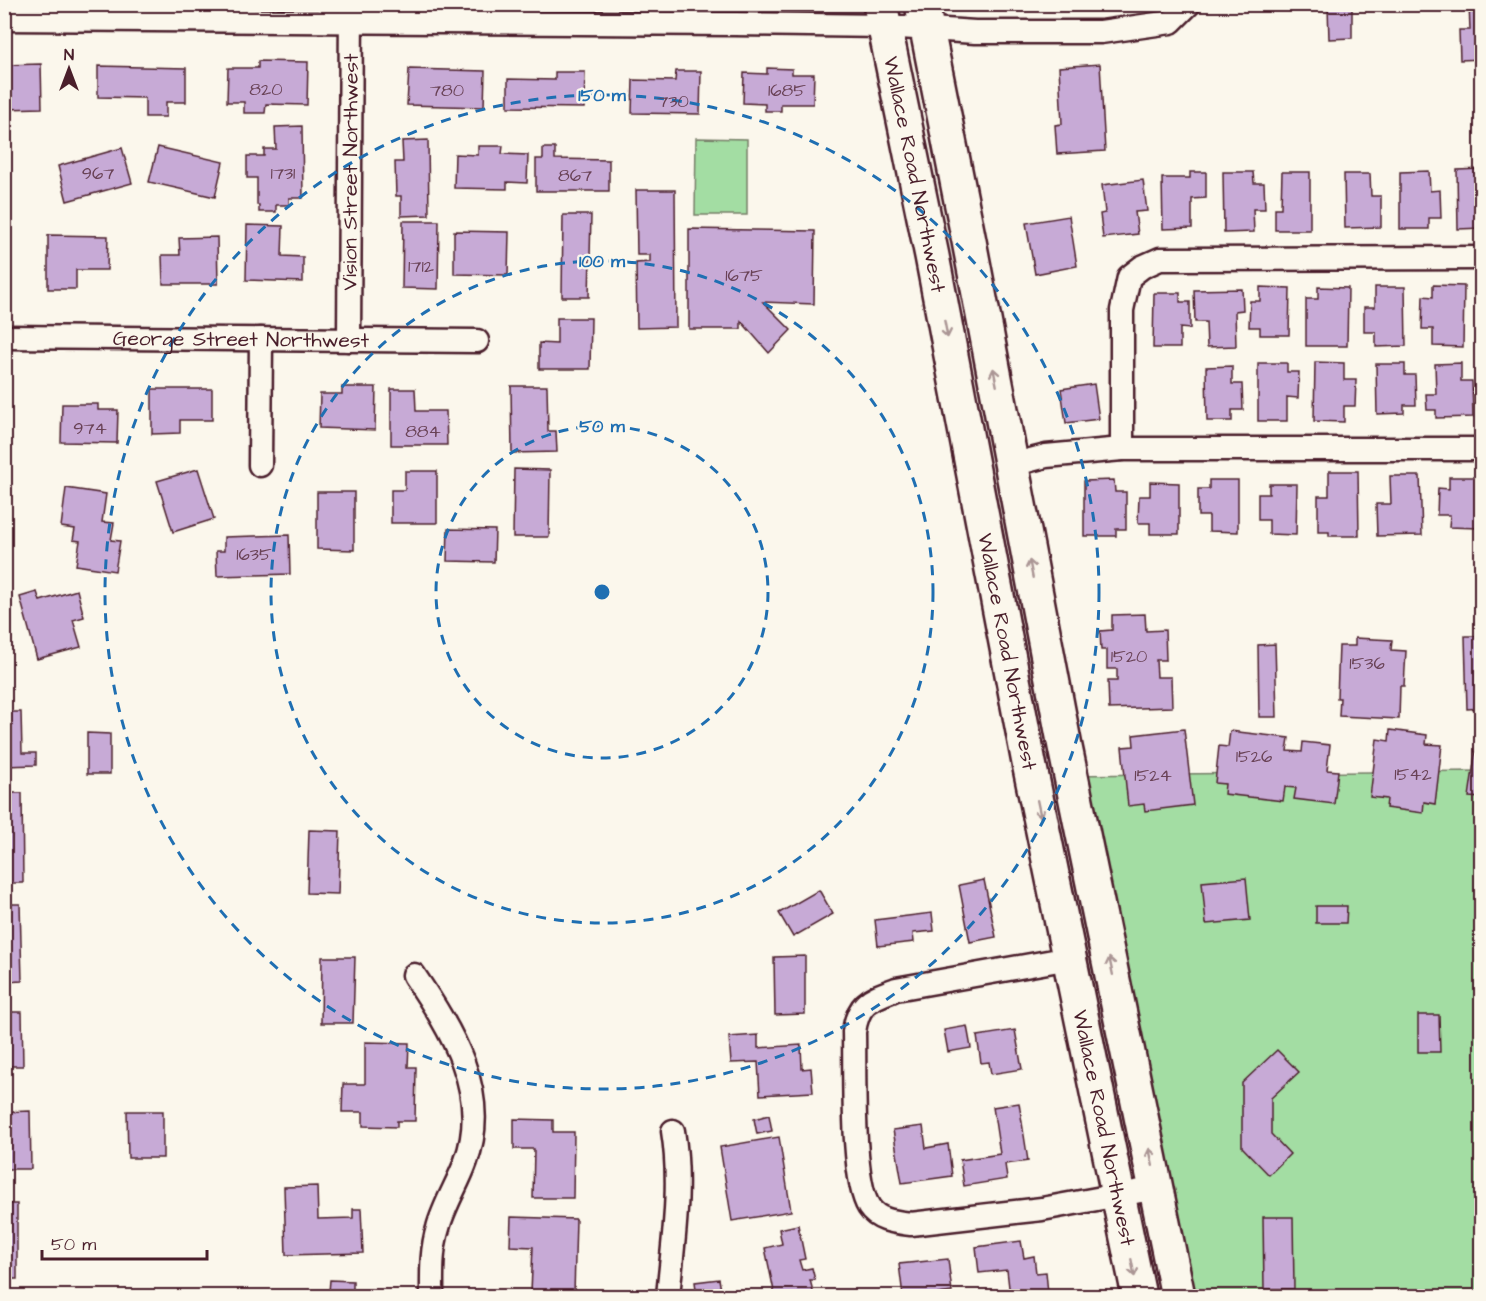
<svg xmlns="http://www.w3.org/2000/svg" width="1486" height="1301" font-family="'Architects Daughter',sans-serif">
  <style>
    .green { fill: #a3dda3; stroke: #767e67; stroke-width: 1.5 }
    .building { fill: #c7aad6; stroke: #4a1f2b; stroke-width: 1.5 }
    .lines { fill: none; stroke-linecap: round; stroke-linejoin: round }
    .minor-casing { stroke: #4a1f2b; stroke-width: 27 }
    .primary-casing { stroke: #4a1f2b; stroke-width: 38 }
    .minor { stroke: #fbf7ec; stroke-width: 22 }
    .primary { stroke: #fbf7ec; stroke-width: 33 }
    .oneway { stroke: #ab9695 }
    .ring { fill: none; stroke: #1f6fb2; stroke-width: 3; stroke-dasharray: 10 8 }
    .labels { text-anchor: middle; stroke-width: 4.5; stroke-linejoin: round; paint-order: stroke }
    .number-label { font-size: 18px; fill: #694256 }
    .street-label { font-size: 21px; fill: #4a1f2b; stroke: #fbf7ec }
    .centre { fill: #1f6fb2; stroke: #fbf7ec; stroke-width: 3 }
    .ring-label { font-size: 18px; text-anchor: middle; font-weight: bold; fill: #1f6fb2; stroke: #fbf7ec; stroke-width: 4.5; stroke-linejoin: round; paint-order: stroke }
  </style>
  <rect width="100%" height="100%" fill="#fbf7ec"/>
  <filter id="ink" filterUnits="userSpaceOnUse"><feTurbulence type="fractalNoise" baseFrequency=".0167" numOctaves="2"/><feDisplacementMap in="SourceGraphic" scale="12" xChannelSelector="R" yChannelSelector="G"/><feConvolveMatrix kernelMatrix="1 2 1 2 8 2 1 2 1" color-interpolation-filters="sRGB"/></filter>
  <g filter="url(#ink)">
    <!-- green -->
    <g class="green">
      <path d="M696,138L747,139V215H695Z"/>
      <path d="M1481,771V1296H1181L1064,775Z"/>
    </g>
    <!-- building -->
    <g class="building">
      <path d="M1469,4H1482V59L1460,60L1459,30H1470Z"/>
      <path d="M1352,6V38L1329,39L1328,7Z"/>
      <path d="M258,61L308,62L307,105L266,104L265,113H244V102H227L228,68H258Z"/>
      <path d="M41,64L42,108L4,109V65Z"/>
      <path d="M1100,64L1105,151L1057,154L1055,125L1062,124L1059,67Z"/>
      <path d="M98,66L186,68V102H166V117H145V98L98,97Z"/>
      <path d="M767,68L792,69V74H814L813,104H781V111H765V104L743,103L744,73L767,74Z"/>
      <path d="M409,69L485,71L484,107L407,105Z"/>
      <path d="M676,71H701L700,114L632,113L633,80L675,81Z"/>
      <path d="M555,72H585L584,108L508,107V79L555,80Z"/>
      <path d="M302,126L303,198H289V205H276V212H259V205H257V178H247V156H264V149H276L275,127Z"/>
      <path d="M428,140L429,215L401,216V196H396L395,162H403L402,141Z"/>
      <path d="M478,146H503L502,154L528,155L527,183L507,182V189L454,188L455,154L478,155Z"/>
      <path d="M158,147L223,162L215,197L149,182Z"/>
      <path d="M122,148L132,183L67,201L58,166Z"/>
      <path d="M543,148H555V159L609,160V191H536V159H543Z"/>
      <path d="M1482,169V228L1458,229L1457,170Z"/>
      <path d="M1429,171L1430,191L1440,190L1441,218H1429V229H1400V172Z"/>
      <path d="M1190,172H1206V198L1192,199V228L1163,229L1162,178H1190Z"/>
      <path d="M1223,172H1253L1254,183H1264L1265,209H1253L1254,232L1224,233Z"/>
      <path d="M1282,172H1310V230H1275V208H1281Z"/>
      <path d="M1344,174H1370L1371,196H1381V227L1345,228Z"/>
      <path d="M1143,180L1147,211L1135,212L1138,234L1103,238L1100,214L1105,213L1102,185Z"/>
      <path d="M636,190H675L676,327L637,328L636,263L650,262V255H637Z"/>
      <path d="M563,215H591L589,297H562Z"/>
      <path d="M1069,216L1077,266L1035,274L1026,223Z"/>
      <path d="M403,221H439L438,289L402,288Z"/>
      <path d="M247,225L283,226L282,256L303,257V282L246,280Z"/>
      <path d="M689,229L815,231L814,304L763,302L791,330L769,353L741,321V329H689Z"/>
      <path d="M454,231L509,232L508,275L454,274Z"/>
      <path d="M48,235L108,236L107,270H76V289H48Z"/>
      <path d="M217,237L218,284H163L162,255H180L179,238Z"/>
      <path d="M1433,285L1464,286L1463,347L1433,346V329H1422L1423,296L1433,297Z"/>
      <path d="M1260,287L1290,288L1289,335H1260V327H1249L1250,301H1260Z"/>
      <path d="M1318,287L1348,288L1347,346H1306V299H1318Z"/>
      <path d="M1375,287H1405L1406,346L1376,347V332H1364V307H1375Z"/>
      <path d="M1242,289L1243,310L1235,311L1236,346L1207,347L1206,322H1195L1194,290Z"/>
      <path d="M1154,293H1180V302H1190V329L1180,328V348H1153Z"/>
      <path d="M1479,303H1482V346H1480Z"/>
      <path d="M557,318H591L590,369H539V343L557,344Z"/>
      <path d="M1315,362L1344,363V380H1356L1355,406H1344V422L1314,421Z"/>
      <path d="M1258,363H1287V372H1299L1298,398L1287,397V421H1258Z"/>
      <path d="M1461,363V381H1472L1473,417L1436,418V410H1427L1426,394H1436L1435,364Z"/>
      <path d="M1376,364H1405V375H1415L1416,405H1404V413L1377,414Z"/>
      <path d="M1232,366V384H1242L1243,410H1232V421H1207L1206,367Z"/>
      <path d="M1094,384L1099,419L1066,423L1061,389Z"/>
      <path d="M511,386H547L548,431H556L557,452L512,453Z"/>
      <path d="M342,387H376L375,430L319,428L320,394H342Z"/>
      <path d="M152,389H212V420H180V433L152,434Z"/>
      <path d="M391,389H415L416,411H446L447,445H391Z"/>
      <path d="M62,404H98V410H118L117,443L61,442Z"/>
      <path d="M198,469L214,519L173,532L157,481Z"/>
      <path d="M514,469L550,470L549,537H513Z"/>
      <path d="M405,471H437V523H391V490H405Z"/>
      <path d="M1329,471H1358L1359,536H1329V532H1318V496H1329Z"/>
      <path d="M1390,476H1420L1422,535L1377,536L1376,504H1391Z"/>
      <path d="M1449,477H1479L1478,528L1449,527L1450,515H1437L1438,488L1449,489Z"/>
      <path d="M1114,480L1115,492H1126V529H1116V536H1084V481Z"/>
      <path d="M1209,480H1238V532L1209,531V516H1198V489H1209Z"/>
      <path d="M1150,482L1179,483V534H1150V523H1138L1139,496H1150Z"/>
      <path d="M1269,484H1297L1296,535L1269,534V520H1258V494H1269Z"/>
      <path d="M66,488L106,494L102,522L114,523L111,540L120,541L115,571L76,565L80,541L73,540L75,529L61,527Z"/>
      <path d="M317,492H354V550L317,549Z"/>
      <path d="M448,529L495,530L494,562L447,561Z"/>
      <path d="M289,535L290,574L217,576L216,551H224V537Z"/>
      <path d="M77,590L84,617L73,620L81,647L37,659L20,597L37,592L40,601Z"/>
      <path d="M1145,614L1146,631L1165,630L1166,660H1156L1157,677H1171L1172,707L1109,709L1108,681H1117V669H1107V650H1101L1100,631L1112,630V615Z"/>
      <path d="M1465,636H1482V708L1467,709Z"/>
      <path d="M1355,638L1392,640L1391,650L1406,651L1404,686H1400L1399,719L1339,716L1340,698H1337L1339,646H1355Z"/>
      <path d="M1275,644L1277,717H1259L1258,645Z"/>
      <path d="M4,712H21L22,753H36V765L4,766Z"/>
      <path d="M1479,727L1482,728V798L1469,797Z"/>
      <path d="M1184,729L1193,805L1145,811L1144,804L1128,806L1122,747L1134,746L1133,735Z"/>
      <path d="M1390,730L1427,735L1426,744L1442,745L1435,804L1424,802L1423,813L1386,808L1387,799L1370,797L1377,739L1389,741Z"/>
      <path d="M1230,731L1289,738L1287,751L1302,752L1303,742L1330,745L1327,770L1338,771L1334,804L1294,799L1296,788L1285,787L1283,801L1224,794L1225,784L1215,783L1219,746L1228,747Z"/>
      <path d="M87,733L110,734V774H87Z"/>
      <path d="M4,793H22L23,883H4Z"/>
      <path d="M309,830L340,831L338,894L307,893Z"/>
      <path d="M1246,878L1250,920L1206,924L1202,882Z"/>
      <path d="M984,880L996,937L970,942L959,885Z"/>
      <path d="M819,890L833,914L793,937L779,913Z"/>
      <path d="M4,904H20L22,981L4,982Z"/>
      <path d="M1316,906H1347L1346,923H1316Z"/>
      <path d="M932,913L934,931L913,933L914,942L878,946L875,920Z"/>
      <path d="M805,956V1014L775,1015L774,957Z"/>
      <path d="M322,957H355L353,1023H321Z"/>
      <path d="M4,1012H22L23,1066H4Z"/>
      <path d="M1418,1015H1439L1440,1052H1418Z"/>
      <path d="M967,1026L971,1048L948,1052L944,1030Z"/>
      <path d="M1015,1030L1022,1069L991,1074L989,1062L981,1063L977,1036Z"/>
      <path d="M758,1035V1048L801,1045L802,1069L811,1068L813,1092L760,1095L758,1062L731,1063L729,1037Z"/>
      <path d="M365,1042L409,1043L408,1067H416L415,1121H397V1127L363,1126V1112H342L343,1084H365Z"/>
      <path d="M1277,1050L1299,1072L1271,1098V1134L1290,1154L1269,1175L1242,1147V1083Z"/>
      <path d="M1019,1103L1028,1161L1005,1164L1007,1179L964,1186L960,1160L1000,1154L993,1107Z"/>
      <path d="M30,1111L31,1169H4V1112Z"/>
      <path d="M127,1111H163V1158H128Z"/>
      <path d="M769,1115L772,1131L757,1134L754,1119Z"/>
      <path d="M514,1119L553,1120V1132H574L573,1198H533L534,1149H514Z"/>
      <path d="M923,1126L926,1148L948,1144L952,1176L902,1183L893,1130Z"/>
      <path d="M779,1137L791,1211L732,1221L720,1147Z"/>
      <path d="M317,1186L318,1219L353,1218V1209H361L363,1253L286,1255L284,1187Z"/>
      <rect x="4" y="1204" width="13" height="75"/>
      <path d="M511,1217L576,1219L574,1294L531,1292L533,1247L510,1246Z"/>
      <path d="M1263,1217H1293L1294,1289H1264Z"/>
      <path d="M798,1225L805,1259L799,1260L802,1270L812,1268L815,1280H810L814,1295L775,1296L765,1248L782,1244L779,1229Z"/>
      <path d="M1021,1241L1024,1258L1034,1256L1036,1273L1046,1272L1048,1293L1010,1296L1007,1270L979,1273L976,1247Z"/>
      <path d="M948,1259L952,1292L923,1296H903L899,1264Z"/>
      <path d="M719,1279L722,1296H697L695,1282Z"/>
      <path d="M330,1280L353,1281V1296H313V1291L329,1292Z"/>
    </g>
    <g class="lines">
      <defs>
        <g id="minor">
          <path d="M4,19L735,24L885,26L975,32H1101L1171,22L1189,4"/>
          <path id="s1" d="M4,337L477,341"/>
          <path id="s2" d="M349,340L351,5"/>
          <path d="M1122,449V310L1129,277L1142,267L1160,259L1482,258"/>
          <path d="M260,465L261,339"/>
          <path d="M1011,465L1046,456L1122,449H1482"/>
          <path d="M1070,958L896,989C870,999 858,1002 854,1032C855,1069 851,1179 869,1207C878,1221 896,1222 911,1224L1042,1209L1157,1188"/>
          <path d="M414,975C451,1030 491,1093 466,1161C458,1184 444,1205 438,1228C431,1250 432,1274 432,1296"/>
          <path d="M668,1296C673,1243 682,1185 673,1131"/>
        </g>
        <g id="primary">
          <path id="s3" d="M880,4L932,256L1029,763L1139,1296"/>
          <path d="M922,4L969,241L1065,747L1178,1296"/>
        </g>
      </defs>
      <!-- minor casing -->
      <use href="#minor" class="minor-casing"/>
      <!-- primary casing -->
      <use href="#primary" class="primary-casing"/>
      <!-- minor -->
      <use href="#minor" class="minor"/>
      <!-- primary -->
      <use href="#primary" class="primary"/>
    </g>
    <!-- one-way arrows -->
    <defs><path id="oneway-shaft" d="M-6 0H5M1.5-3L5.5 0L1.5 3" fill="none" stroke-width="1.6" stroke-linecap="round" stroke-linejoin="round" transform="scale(1.5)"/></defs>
    <g class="oneway">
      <use href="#oneway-shaft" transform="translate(946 329) rotate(79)"/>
      <use href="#oneway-shaft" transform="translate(995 377) rotate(-101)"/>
      <use href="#oneway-shaft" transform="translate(1031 569) rotate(-101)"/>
      <use href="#oneway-shaft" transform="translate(1039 809) rotate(78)"/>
      <use href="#oneway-shaft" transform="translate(1111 966) rotate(-102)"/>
      <use href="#oneway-shaft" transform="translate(1151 1157) rotate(-102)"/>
      <use href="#oneway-shaft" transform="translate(1133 1268) rotate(79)"/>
    </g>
  </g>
  <!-- distance rings -->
  <g class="ring">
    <circle cx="602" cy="592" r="166"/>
    <circle cx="602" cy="592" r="331"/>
    <circle cx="602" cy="592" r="497"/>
  </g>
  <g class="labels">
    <!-- number labels -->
    <g class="number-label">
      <text x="266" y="95">820</text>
      <text x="447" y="96">780</text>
      <text x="787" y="96">1685</text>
      <text x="673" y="107">730</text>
      <text x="98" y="179">967</text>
      <text x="283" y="179">1731</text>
      <text x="575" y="181">867</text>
      <text x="421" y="272">1712</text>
      <text x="744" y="281">1675</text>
      <text x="90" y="434">974</text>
      <text x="423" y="437">884</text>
      <text x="254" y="560">1635</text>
      <text x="1129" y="662">1520</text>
      <text x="1367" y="669">1536</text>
      <text x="1254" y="762">1526</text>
      <text x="1413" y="780">1542</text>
      <text x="1153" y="781">1524</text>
    </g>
    <!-- street labels -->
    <g class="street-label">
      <text dy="7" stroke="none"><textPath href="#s2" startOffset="168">Vision Street Northwest</textPath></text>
      <text dy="7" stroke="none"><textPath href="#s3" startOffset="174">Wallace Road Northwest</textPath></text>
      <text dy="7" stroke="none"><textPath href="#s1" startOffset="237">George Street Northwest</textPath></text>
      <text dy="7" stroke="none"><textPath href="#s3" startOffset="660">Wallace Road Northwest</textPath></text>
      <text dy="7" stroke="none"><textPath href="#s3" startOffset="1146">Wallace Road Northwest</textPath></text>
    </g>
  </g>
  <circle cx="602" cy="592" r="9" class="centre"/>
  <g class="ring-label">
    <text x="602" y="101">150 m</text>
    <text x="602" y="267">100 m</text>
    <text x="602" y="432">50 m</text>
  </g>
  <!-- margin -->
  <rect width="1486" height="1301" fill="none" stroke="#fbf7ec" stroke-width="24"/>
  <rect x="12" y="12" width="1462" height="1277" fill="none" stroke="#4a1f2b" stroke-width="2" filter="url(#ink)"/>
  <!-- north arrow -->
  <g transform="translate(69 69)" stroke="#fbf7ec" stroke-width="4.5" paint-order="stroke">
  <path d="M0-4.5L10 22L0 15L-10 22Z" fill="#4a1f2b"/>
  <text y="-9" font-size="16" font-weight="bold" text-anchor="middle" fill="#4a1f2b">N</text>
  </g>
  <!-- scale -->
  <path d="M42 1250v9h165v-9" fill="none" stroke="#4a1f2b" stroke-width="3"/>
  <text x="51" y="1250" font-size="18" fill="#4a1f2b" stroke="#fbf7ec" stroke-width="4.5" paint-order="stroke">50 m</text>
</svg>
